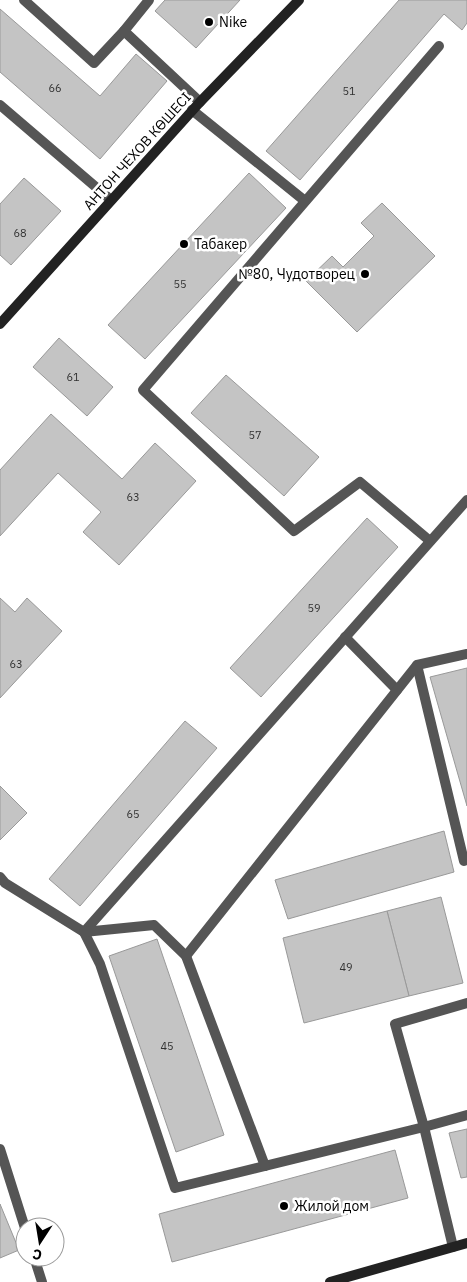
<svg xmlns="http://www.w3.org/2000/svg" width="467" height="1282" font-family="'IBM Plex Sans',sans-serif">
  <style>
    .building { fill: #c4c4c4; stroke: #999 }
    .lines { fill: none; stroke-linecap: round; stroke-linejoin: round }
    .lane { stroke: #555; stroke-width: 10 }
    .secondary { stroke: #222; stroke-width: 10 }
    .poi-dot { fill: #000; stroke: #fff; stroke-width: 2 }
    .labels { text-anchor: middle; stroke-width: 5; stroke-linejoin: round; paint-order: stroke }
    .number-label { font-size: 11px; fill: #313131 }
    .poi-label { font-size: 14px; fill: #000; stroke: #fff; text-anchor: start }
    .street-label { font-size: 14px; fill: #000; stroke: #fff }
  </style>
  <rect width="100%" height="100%" fill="#fff"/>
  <!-- building -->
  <g class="building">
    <path d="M165,0H240L196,48L155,11Z"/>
    <path d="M399,0H467V23L462,30L444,14L300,180L266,151Z"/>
    <path d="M0,9L100,96L136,54L167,81L100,159L0,72Z"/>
    <path d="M249,173L286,208L145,359L108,325Z"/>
    <path d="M24,178L61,211L11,265L0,255V204Z"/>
    <path d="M382,203L435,256L357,332L306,281L332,256L343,267L374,236L361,223Z"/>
    <path d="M59,338L113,387L87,416L33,367Z"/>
    <path d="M226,375L319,457L284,496L191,413Z"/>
    <path d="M51,414L122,479L155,443L196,481L119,565L83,532L101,512L58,473L0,536V470Z"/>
    <path d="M367,518L398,547L261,697L230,668Z"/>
    <path d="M0,598L15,612L27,598L62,631L0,698Z"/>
    <path d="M467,668V806L430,677Z"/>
    <path d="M185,721L217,748L80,906L49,879Z"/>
    <path d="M0,786L27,813L0,840Z"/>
    <path d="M444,831L454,872L288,919L275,880Z"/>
    <path d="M441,897L463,983L409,996L387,911Z"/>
    <path d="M387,911L409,996L304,1023L283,938Z"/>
    <path d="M157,939L224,1135L176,1152L109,956Z"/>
    <path d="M467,1129V1177L461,1178L449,1133Z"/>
    <path d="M395,1150L408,1198L172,1262L159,1214Z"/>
    <path d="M0,1204L19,1250L0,1258Z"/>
  </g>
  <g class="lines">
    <!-- lane -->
    <g class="lane">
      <path d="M24,0L94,63L124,31"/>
      <path d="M149,0L124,31L200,102"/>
      <path d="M0,105L111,200"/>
      <path d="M192,110L305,201"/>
      <path d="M430,541L360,482L294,531L143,390L439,46"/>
      <path d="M345,637L397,690"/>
      <path d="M417,665L464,861"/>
      <path d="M0,877L5,883L84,932L100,964L175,1188L424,1127L453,1247"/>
      <path d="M84,932L467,500"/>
      <path d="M84,932L154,925L186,956L265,1166"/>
      <path d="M186,956L417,665L467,654"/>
      <path d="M467,1003L395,1024L424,1127L467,1115"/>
      <path d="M0,1149L25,1228"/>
      <path d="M34,1257L42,1282"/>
    </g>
    <!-- secondary -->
    <g class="secondary">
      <path d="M0,324L200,102L299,0"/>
      <path d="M330,1282L467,1243"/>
    </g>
  </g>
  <!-- markers -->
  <g class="poi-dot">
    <circle cx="209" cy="22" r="5"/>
    <circle cx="184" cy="244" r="5"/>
    <circle cx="365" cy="274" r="5"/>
    <circle cx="284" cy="1206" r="5"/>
  </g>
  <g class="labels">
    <!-- number labels -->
    <g class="number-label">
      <text x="55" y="92">66</text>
      <text x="349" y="95">51</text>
      <text x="20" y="237">68</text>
      <text x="180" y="288">55</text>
      <text x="73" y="381">61</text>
      <text x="255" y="439">57</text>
      <text x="133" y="501">63</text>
      <text x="314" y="612">59</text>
      <text x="16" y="668">63</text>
      <text x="133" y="818">65</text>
      <text x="346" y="971">49</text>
      <text x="167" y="1050">45</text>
    </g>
    <!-- poi labels -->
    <g class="poi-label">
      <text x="219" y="27">Nike</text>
      <text x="194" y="249">Табакер</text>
      <text x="355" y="279" text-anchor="end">№80, Чудотворец</text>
      <text x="294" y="1211">Жилой дом</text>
    </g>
    <!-- street labels -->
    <g class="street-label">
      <text transform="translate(137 151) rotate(-48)" y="5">АНТОН ЧЕХОВ КӨШЕСІ</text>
    </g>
  </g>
  <!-- north arrow -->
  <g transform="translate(40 1242) rotate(192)"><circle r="24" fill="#ffffff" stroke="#999999"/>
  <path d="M0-4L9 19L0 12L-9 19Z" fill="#000000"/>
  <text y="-8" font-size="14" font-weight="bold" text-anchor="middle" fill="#000000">С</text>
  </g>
</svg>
